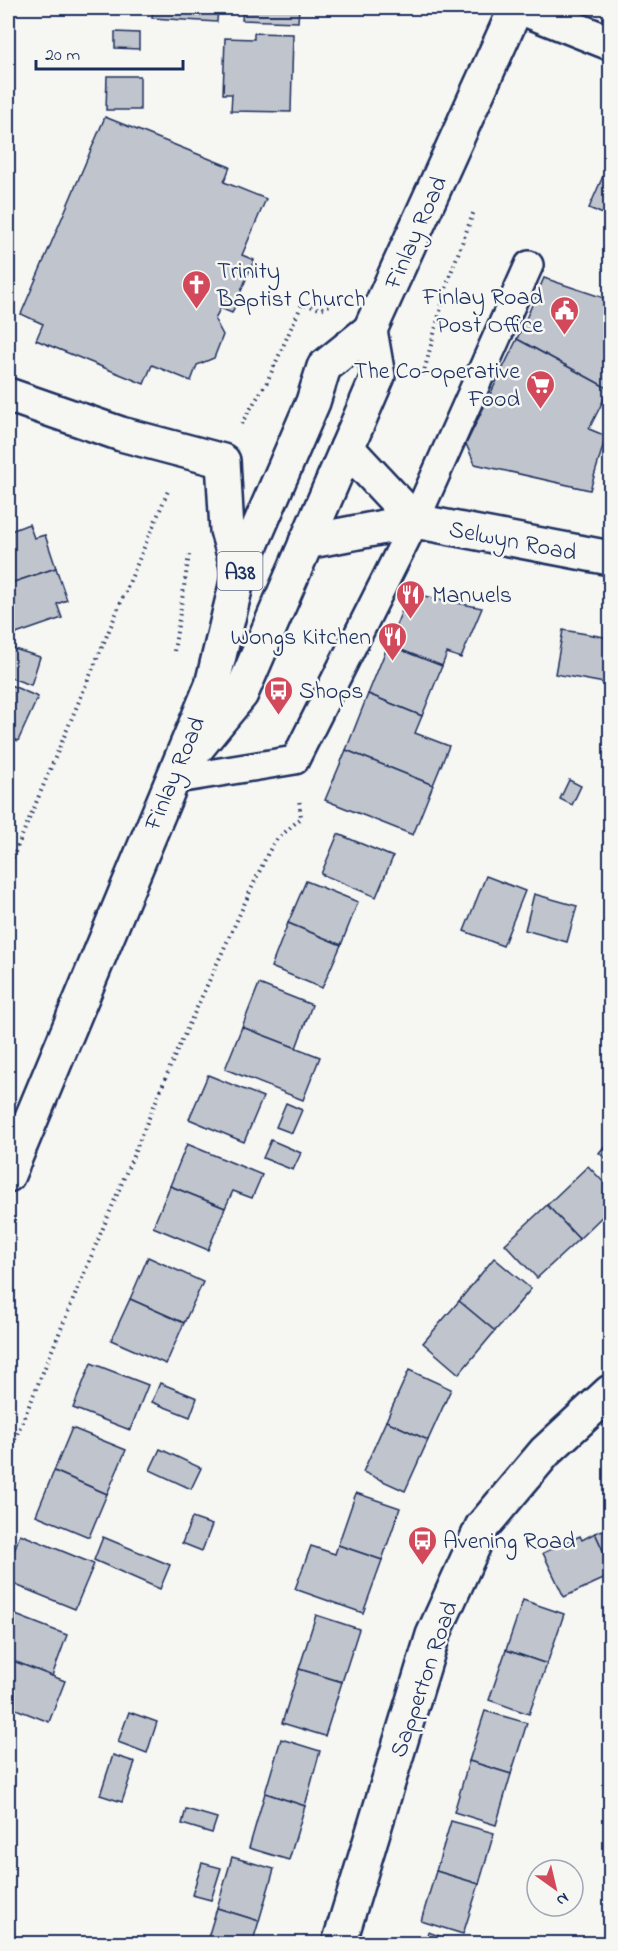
<svg xmlns="http://www.w3.org/2000/svg" width="618" height="1951" font-family="'Indie Flower',sans-serif">
  <style>
    .building { fill: #c0c4cd; stroke: #1b2f5e; stroke-width: 1.5 }
    .lines { fill: none; stroke-linecap: round; stroke-linejoin: round }
    .lane-casing { stroke: #1b2f5e; stroke-width: 32 }
    .street-casing { stroke: #1b2f5e; stroke-width: 38 }
    .highway-casing { stroke: #1b2f5e; stroke-width: 38 }
    .path { stroke: #1b2f5e; stroke-width: 4; stroke-dasharray: 1.5 4.5; stroke-linecap: butt }
    .lane { stroke: #f6f6f2; stroke-width: 27 }
    .street { stroke: #f6f6f2; stroke-width: 33 }
    .highway { stroke: #f6f6f2; stroke-width: 33 }
    .labels { text-anchor: middle; stroke-width: 5; stroke-linejoin: round; paint-order: stroke }
    .shield { fill: #f6f6f2; stroke: #5d6b8a; stroke-width: 1.5 }
    .shield-label { font-size: 22px; font-weight: bold; fill: #1b2f5e }
    .street-label { font-size: 24px; fill: #1b2f5e; stroke: #f6f6f2 }
    .poi-label { font-size: 24px; fill: #1b2f5e; stroke: #f6f6f2; text-anchor: start }
  </style>
  <rect width="100%" height="100%" fill="#f6f6f2"/>
  <filter id="ink" filterUnits="userSpaceOnUse"><feTurbulence type="fractalNoise" baseFrequency=".0167" numOctaves="2"/><feDisplacementMap in="SourceGraphic" scale="12" xChannelSelector="R" yChannelSelector="G"/><feConvolveMatrix kernelMatrix="1 2 1 2 8 2 1 2 1" color-interpolation-filters="sRGB"/></filter>
  <g filter="url(#ink)">
    <!-- building -->
    <g class="building">
      <path d="M153,8H218L217,22L152,18Z"/>
      <path d="M243,8H299L298,22L242,20Z"/>
      <path d="M115,32L139,33V49L115,48Z"/>
      <path d="M254,33L293,34L291,112L231,111L232,94H223L225,38L254,39Z"/>
      <path d="M107,76H140V110H106Z"/>
      <path d="M105,117L230,167L224,182L266,199L242,255L254,260L232,313L220,308L215,320L223,335L214,358L197,365L191,381L152,365L144,384L36,340L43,324L21,314Z"/>
      <path d="M610,160V217L589,208Z"/>
      <path d="M544,278L610,300L609,389L517,339Z"/>
      <path d="M517,339L609,389L589,429L606,436L590,490L475,464L466,444Z"/>
      <path d="M29,524L34,538L45,535L56,568L8,584V532Z"/>
      <path d="M56,568L67,600L57,604L62,618L16,634L8,608V584Z"/>
      <path d="M424,596L482,608L461,658L447,653L442,666L388,645L403,608Z"/>
      <path d="M563,630L610,638V684L555,674Z"/>
      <path d="M388,645L442,666L422,716L368,694Z"/>
      <path d="M8,647L40,657L31,685L8,677Z"/>
      <path d="M8,684L38,697L18,741L8,736Z"/>
      <path d="M368,694L422,716L415,733L449,746L433,785L346,750Z"/>
      <path d="M346,750L433,785L413,835L325,800Z"/>
      <path d="M569,780L581,786L572,805L560,799Z"/>
      <path d="M338,834L393,857L376,897L321,874Z"/>
      <path d="M486,876L525,891L503,946L464,931Z"/>
      <path d="M306,881L358,902L341,945L288,923Z"/>
      <path d="M534,894L577,906L567,942L525,930Z"/>
      <path d="M288,923L341,945L322,988L271,967Z"/>
      <path d="M259,984L312,1005L296,1048L242,1027Z"/>
      <path d="M242,1027L320,1057L303,1100L225,1069Z"/>
      <path d="M208,1075L263,1097L244,1142L189,1119Z"/>
      <path d="M286,1103L302,1110L292,1133L276,1127Z"/>
      <path d="M610,1139V1162L599,1153Z"/>
      <path d="M271,1140L301,1153L293,1170L263,1158Z"/>
      <path d="M187,1144L262,1175L252,1198L233,1191L225,1208L170,1186Z"/>
      <path d="M588,1166L610,1189V1209L579,1239L547,1205Z"/>
      <path d="M170,1186L225,1208L208,1250L153,1227Z"/>
      <path d="M547,1205L579,1239L537,1278L505,1244Z"/>
      <path d="M148,1257L203,1282L184,1323L130,1299Z"/>
      <path d="M494,1258L531,1289L495,1331L459,1301Z"/>
      <path d="M130,1299L184,1323L166,1364L111,1340Z"/>
      <path d="M459,1301L495,1331L459,1374L423,1343Z"/>
      <path d="M91,1363L148,1385L130,1430L73,1408Z"/>
      <path d="M409,1370L451,1389L428,1440L386,1421Z"/>
      <path d="M160,1383L197,1398L190,1417L152,1402Z"/>
      <path d="M386,1421L428,1440L405,1491L363,1472Z"/>
      <path d="M72,1428L126,1450L107,1494L54,1471Z"/>
      <path d="M160,1449L201,1468L191,1489L150,1470Z"/>
      <path d="M54,1471L107,1494L89,1537L36,1515Z"/>
      <path d="M356,1493L400,1508L382,1560L338,1545Z"/>
      <path d="M192,1518L212,1525L202,1551L182,1543Z"/>
      <path d="M610,1522V1566L595,1533L608,1528L606,1524Z"/>
      <path d="M595,1533L610,1566V1576L564,1597L543,1553L580,1536L582,1540Z"/>
      <path d="M20,1534L94,1564L75,1609L8,1582V1568Z"/>
      <path d="M103,1537L170,1565L160,1589L94,1560Z"/>
      <path d="M338,1545L382,1560L363,1613L295,1589L311,1546L335,1554Z"/>
      <path d="M523,1600L564,1614L547,1664L506,1650Z"/>
      <path d="M8,1612L67,1635L52,1676L8,1659Z"/>
      <path d="M316,1615L359,1629L342,1682L299,1669Z"/>
      <path d="M506,1650L547,1664L529,1714L489,1700Z"/>
      <path d="M8,1659L65,1681L49,1722L8,1706Z"/>
      <path d="M299,1669L342,1682L325,1736L282,1723Z"/>
      <path d="M485,1711L527,1723L511,1774L469,1761Z"/>
      <path d="M129,1712L157,1722L147,1753L118,1742Z"/>
      <path d="M281,1739L320,1751L305,1806L265,1793Z"/>
      <path d="M113,1755L135,1762L122,1802L100,1795Z"/>
      <path d="M469,1761L511,1774L496,1825L454,1812Z"/>
      <path d="M265,1793L305,1806L289,1860L249,1848Z"/>
      <path d="M186,1809L217,1818L212,1833L182,1824Z"/>
      <path d="M451,1821L494,1833L479,1884L436,1871Z"/>
      <path d="M232,1857L274,1869L259,1921L217,1908Z"/>
      <path d="M202,1863L221,1868L211,1900L192,1895Z"/>
      <path d="M436,1871L479,1884L463,1934L421,1921Z"/>
      <path d="M217,1908L259,1921L252,1944H206Z"/>
      <path d="M428,1932L462,1944H424Z"/>
    </g>
    <g class="lines">
      <defs>
        <path id="lane" d="M171,780L295,760L415,521L529,265"/>
        <g id="street">
          <path d="M522,8L610,43"/>
          <path d="M8,395L121,434L223,461L227,530L239,573"/>
          <path d="M347,448L415,521"/>
          <path d="M306,542L415,521L610,558"/>
          <path d="M339,1944L433,1635L482,1527L545,1452L610,1392"/>
        </g>
        <g id="highway">
          <path d="M196,749L241,694L378,376L370,330L516,8"/>
          <path d="M8,1175L212,685L239,573L313,402L324,367L370,330"/>
        </g>
      </defs>
      <!-- lane casing -->
      <use href="#lane" class="lane-casing"/>
      <!-- street casing -->
      <use href="#street" class="street-casing"/>
      <!-- highway casing -->
      <use href="#highway" class="highway-casing"/>
      <!-- path -->
      <g class="path">
        <path d="M423,375L449,278L474,211"/>
        <path d="M241,424L267,382L302,304L320,309L330,305"/>
        <path d="M174,651L189,555"/>
        <path d="M8,869L168,491"/>
        <path d="M8,1456L176,1053L266,857L274,842L301,818L299,799"/>
      </g>
      <!-- lane -->
      <use href="#lane" class="lane"/>
      <!-- street -->
      <use href="#street" class="street"/>
      <!-- highway -->
      <use href="#highway" class="highway"/>
    </g>
  </g>
  <!-- icons -->
  <defs>
    <symbol id="church-pin" viewBox="-11 -11 22 30"><path d="M0 17L-7.5 6A9.5 9.5 0 1 1 7.5 6Z" fill="#d1495b" stroke="#f6f6f2"/><path d="M-1.2-6h2.4v3.5h3.3v2.4h-3.3V6h-2.4V-.1h-3.3v-2.4h3.3Z" fill="#fff"/></symbol>
    <symbol id="civic-pin" viewBox="-11 -11 22 30"><path d="M0 17L-7.5 6A9.5 9.5 0 1 1 7.5 6Z" fill="#d1495b" stroke="#f6f6f2"/><path d="M-.6-6.5H3V-4.5H.6V-3L4-1V1h2V6H-6V1h2V-1L-.6-3ZM-1.2 2.5V6h2.4V2.5Z" fill="#fff"/></symbol>
    <symbol id="supermarket-pin" viewBox="-11 -11 22 30"><path d="M0 17L-7.5 6A9.5 9.5 0 1 1 7.5 6Z" fill="#d1495b" stroke="#f6f6f2"/><path d="M-6-5.5h2.5l.6 2H6L4.5 2H-2.5L-4.4-4H-6ZM-1.5 3.2a1.3 1.3 0 1 0 .1 0ZM3 3.2a1.3 1.3 0 1 0 .1 0Z" fill="#fff"/></symbol>
    <symbol id="restaurant-pin" viewBox="-11 -11 22 30"><path d="M0 17L-7.5 6A9.5 9.5 0 1 1 7.5 6Z" fill="#d1495b" stroke="#f6f6f2"/><path d="M-5-6h1v4h1v-4h1v4h1v-4h1v5L-1.5 .5V6h-2V.5L-5-1ZM5-6V6H3V1.5H1.5Q1.5-4 5-6Z" fill="#fff"/></symbol>
    <symbol id="bus-pin" viewBox="-11 -11 22 30"><path d="M0 17L-7.5 6A9.5 9.5 0 1 1 7.5 6Z" fill="#d1495b" stroke="#f6f6f2"/><path d="M-5-6H5V4H4V6H2V4H-2V6H-4V4H-5ZM-3.5-4V0h7V-4ZM-3.5 1.2v1.5H-2V1.2ZM2 1.2v1.5H3.5V1.2Z" fill="#fff"/></symbol>
  </defs>
  <g fill-rule="evenodd">
    <use href="#church-pin" x="180" y="268" width="33" height="45"/>
    <use href="#civic-pin" x="548" y="294" width="33" height="45"/>
    <use href="#supermarket-pin" x="524" y="368" width="33" height="45"/>
    <use href="#restaurant-pin" x="394" y="578" width="33" height="45"/>
    <use href="#restaurant-pin" x="376" y="620" width="33" height="45"/>
    <use href="#bus-pin" x="262" y="674" width="33" height="45"/>
    <use href="#bus-pin" x="406" y="1524" width="33" height="45"/>
  </g>
  <g class="labels">
    <!-- shield labels -->
    <rect class="shield" x="217.5" y="552" width="45" height="38" rx="4.5"/>
    <g class="shield-label">
      <text x="240" y="579">A38</text>
    </g>
    <!-- street labels -->
    <g class="street-label">
      <text transform="translate(415 232) rotate(-66)" y="8">Finlay Road</text>
      <text transform="translate(513 540) rotate(11)" y="8">Selwyn Road</text>
      <text transform="translate(174 773) rotate(-67)" y="8">Finlay Road</text>
      <text transform="translate(423 1679) rotate(-71)" y="8">Sapperton Road</text>
    </g>
    <!-- poi labels -->
    <g class="poi-label">
      <text x="217" y="278">Trinity<tspan x="217" dy="28">Baptist Church</tspan></text>
      <text x="543" y="304" text-anchor="end">Finlay Road<tspan x="543" dy="28">Post Office</tspan></text>
      <text x="520" y="378" text-anchor="end">The Co-operative<tspan x="520" dy="28">Food</tspan></text>
      <text x="432" y="602">Manuels</text>
      <text x="371" y="644" text-anchor="end">Wongs Kitchen</text>
      <text x="299" y="698">Shops</text>
      <text x="443" y="1548">Avening Road</text>
    </g>
  </g>
  <!-- margin -->
  <rect width="618" height="1951" fill="none" stroke="#f6f6f2" stroke-width="30"/>
  <rect x="15" y="15" width="588" height="1921" fill="none" stroke="#1b2f5e" stroke-width="2" filter="url(#ink)"/>
  <!-- north arrow -->
  <g transform="translate(555 1888) rotate(146)"><circle r="28" fill="#f6f6f2" stroke="#9ea6b7" stroke-width="1.5"/>
  <path d="M0-4.5L10 22L0 15L-10 22Z" fill="#d1495b"/>
  <text y="-9" font-size="16" font-weight="bold" text-anchor="middle" fill="#1b2f5e">N</text>
  </g>
  <!-- scale -->
  <path d="M36 60v9h147v-9" fill="none" stroke="#1b2f5e" stroke-width="3"/>
  <text x="45" y="60" font-size="18" fill="#1b2f5e" stroke="#f6f6f2" stroke-width="4.5" paint-order="stroke">20 m</text>
</svg>
